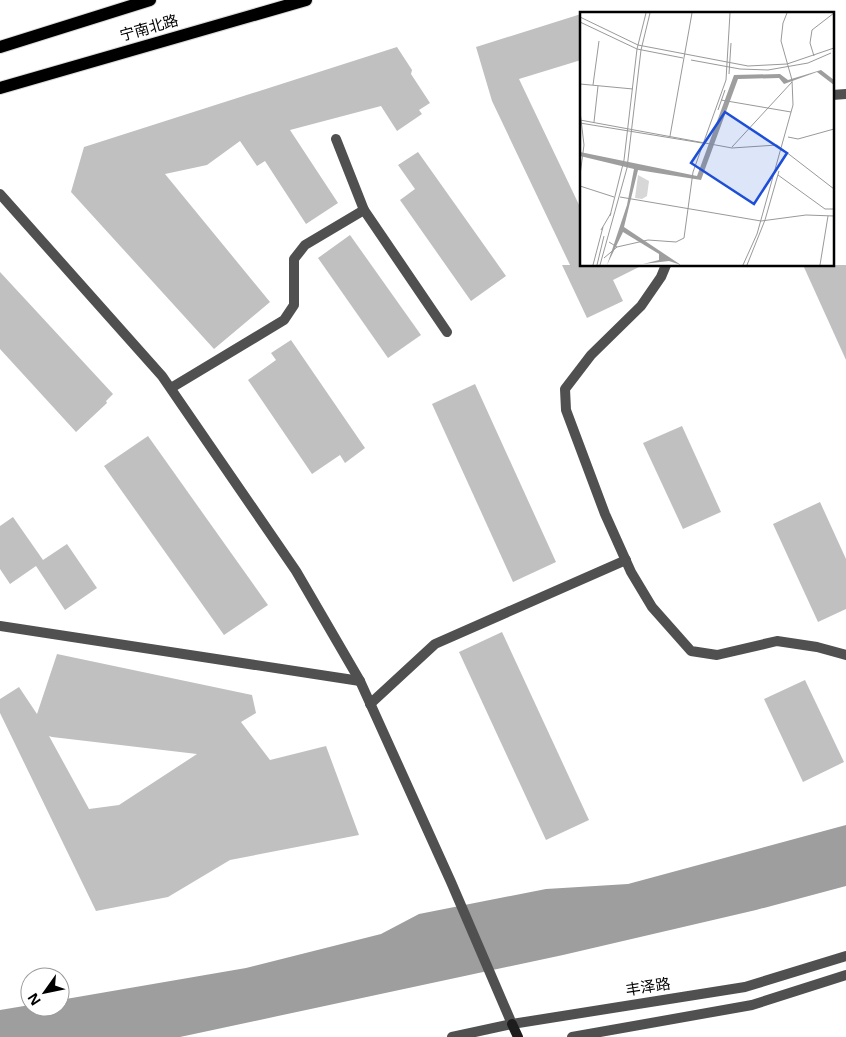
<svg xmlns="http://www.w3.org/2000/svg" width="846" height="1037" font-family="'Noto Sans','Noto Sans SC',sans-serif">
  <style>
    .water { fill: #9e9e9e }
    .building { fill: #c0c0c0; fill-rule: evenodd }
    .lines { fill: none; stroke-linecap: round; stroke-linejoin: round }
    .primary-casing { stroke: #dbdbdb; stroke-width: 14 }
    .lane { stroke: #505050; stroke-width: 10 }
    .street { stroke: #505050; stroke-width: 10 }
    .secondary { stroke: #1d1d1d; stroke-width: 10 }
    .primary { stroke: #000; stroke-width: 12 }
    .labels { text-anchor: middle; stroke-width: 4; stroke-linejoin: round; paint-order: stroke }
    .street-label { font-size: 15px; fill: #000; stroke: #fff }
    .inset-road { fill: none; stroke: #999; stroke-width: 1 }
    .view { fill: #1d4ed8; fill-opacity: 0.15; stroke: #1d4ed8; stroke-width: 2.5 }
    .inset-edge { fill: none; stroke: #000; stroke-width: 2.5 }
  </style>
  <rect width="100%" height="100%" fill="#fff"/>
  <!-- water -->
  <path class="water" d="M846,825V886L756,910L563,955L180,1037H0V1010L30,1005V1007H60V1000L246,968L381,934L419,914L546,889L628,884Z"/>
  <!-- building -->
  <g class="building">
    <path d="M581,14V60L519,79L581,209V265H643L613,280L623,301L587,318L562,265H570L492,101L476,47Z"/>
    <path d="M397,47L412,70L411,74L430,103L419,110L422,114L397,131L381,106L290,130L338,203L306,224L265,161L257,166L240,141L207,165L165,174L270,302L214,349L71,192L84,147Z"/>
    <path d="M418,152L506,276L471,301L400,200L415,189L398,165Z"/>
    <path d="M350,235L421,335L388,358L318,258Z"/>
    <path d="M803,265H846V360Z"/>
    <path d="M0,272L113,394L106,401L107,403L76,432L0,349Z"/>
    <path d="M291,340L365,448L345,463L340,455L312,474L248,380L276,360L271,353Z"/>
    <path d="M475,384L556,562L513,582L432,404Z"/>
    <path d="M682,426L721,512L683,529L643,443Z"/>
    <path d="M148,436L268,605L224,635L104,466Z"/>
    <path d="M820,502L846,559V609L818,622L773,524Z"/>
    <path d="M13,517L43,560L67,544L97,588L65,610L36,566L10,584L0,569V526Z"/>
    <path d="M502,632L589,820L546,840L459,652Z"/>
    <path d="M57,654L252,695L256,713L241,722L270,760L326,746L359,835L230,860L168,897L96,911L0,713V699L19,687L37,714ZM49,736L52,737L197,754L119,805L89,809Z"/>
    <path d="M805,680L844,762L803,782L764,699Z"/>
  </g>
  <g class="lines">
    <defs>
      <g id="primary">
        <path d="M0,47L150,0"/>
        <path d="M0,88L306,0"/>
      </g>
    </defs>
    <!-- primary casing -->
    <use href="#primary" class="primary-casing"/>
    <!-- lane -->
    <g class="lane">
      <path d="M832,95L846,94"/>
      <path d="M336,139L364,210L447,332"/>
      <path d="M666,265L661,277L641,306L591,355L565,389L566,410L605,514L631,572L652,607L691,651L717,655L777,641L817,647L846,655"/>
      <path d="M171,388L284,320L294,305V259L305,245L364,210"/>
      <path d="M370,704L435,644L626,560"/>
    </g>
    <!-- street -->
    <g class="street">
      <path d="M0,194L162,376L296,571L360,681L451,882L512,1024"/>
      <path d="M0,626L360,681"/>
      <path d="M452,1037L512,1024L745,987L846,956"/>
      <path d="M572,1037L752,1005L846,975"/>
    </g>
    <!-- secondary -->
    <path class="secondary" d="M512,1024L518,1037"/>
    <!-- primary -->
    <use href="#primary" class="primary"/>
  </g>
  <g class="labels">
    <!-- street labels -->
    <g class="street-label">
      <text transform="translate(149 28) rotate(-16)" y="5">宁南北路</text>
      <text transform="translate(648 987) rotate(-9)" y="5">丰泽路</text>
    </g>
  </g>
  <!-- overview -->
  <g transform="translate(580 12)">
    <rect width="254" height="254" fill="#fff"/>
    <path d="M58,163L69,169L67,184L62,187L55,186Z" fill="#d7d7d7"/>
    <path d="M241,58L254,68V73L237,60L204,72L199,66L158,67L121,168L58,158L44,215L101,253L89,249L63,252L79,248V242L43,220L27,253L47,193L54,157L0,144V140L117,164L154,63L200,62L208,68Z" fill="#9e9e9e"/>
    <path class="inset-road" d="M0,5L58,33L168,54L207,52L254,36M0,10L57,37L103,46M234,44L230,31L232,18L254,1M111,48L160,57L188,58L228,51L251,41M149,62L151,31M0,72L53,77M13,73L19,29M141,88L211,100M138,98L145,78M0,99L4,133L0,163M0,108L152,136L197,133L254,177M14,110L18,74M0,111L122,131M0,118V146M90,124L112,1M208,125L218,127L254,117M152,135L212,70M198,163L245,197H254M0,174L34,185M40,185L181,209L226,203L254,204M30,204L44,148L57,37L66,1M21,218L31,201M37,235L68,228L96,230L104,226L113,160L146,68L150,1M24,246L37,235L29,230M13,253L23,215M17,253L24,224M20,253L47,156L61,38L70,1M163,253L177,222L213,93L212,68L201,29L203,11L207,1M167,253L185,208L199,159M240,253L248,204"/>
    <path class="view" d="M145,100L207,141L174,192L111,151Z"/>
    <rect width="254" height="254" class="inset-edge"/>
  </g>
  <!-- north arrow -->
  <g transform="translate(45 992) rotate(237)"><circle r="24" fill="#ffffff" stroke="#999999"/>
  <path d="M0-4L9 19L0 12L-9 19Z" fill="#000000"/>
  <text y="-8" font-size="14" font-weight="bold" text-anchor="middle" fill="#000000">N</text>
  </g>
</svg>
